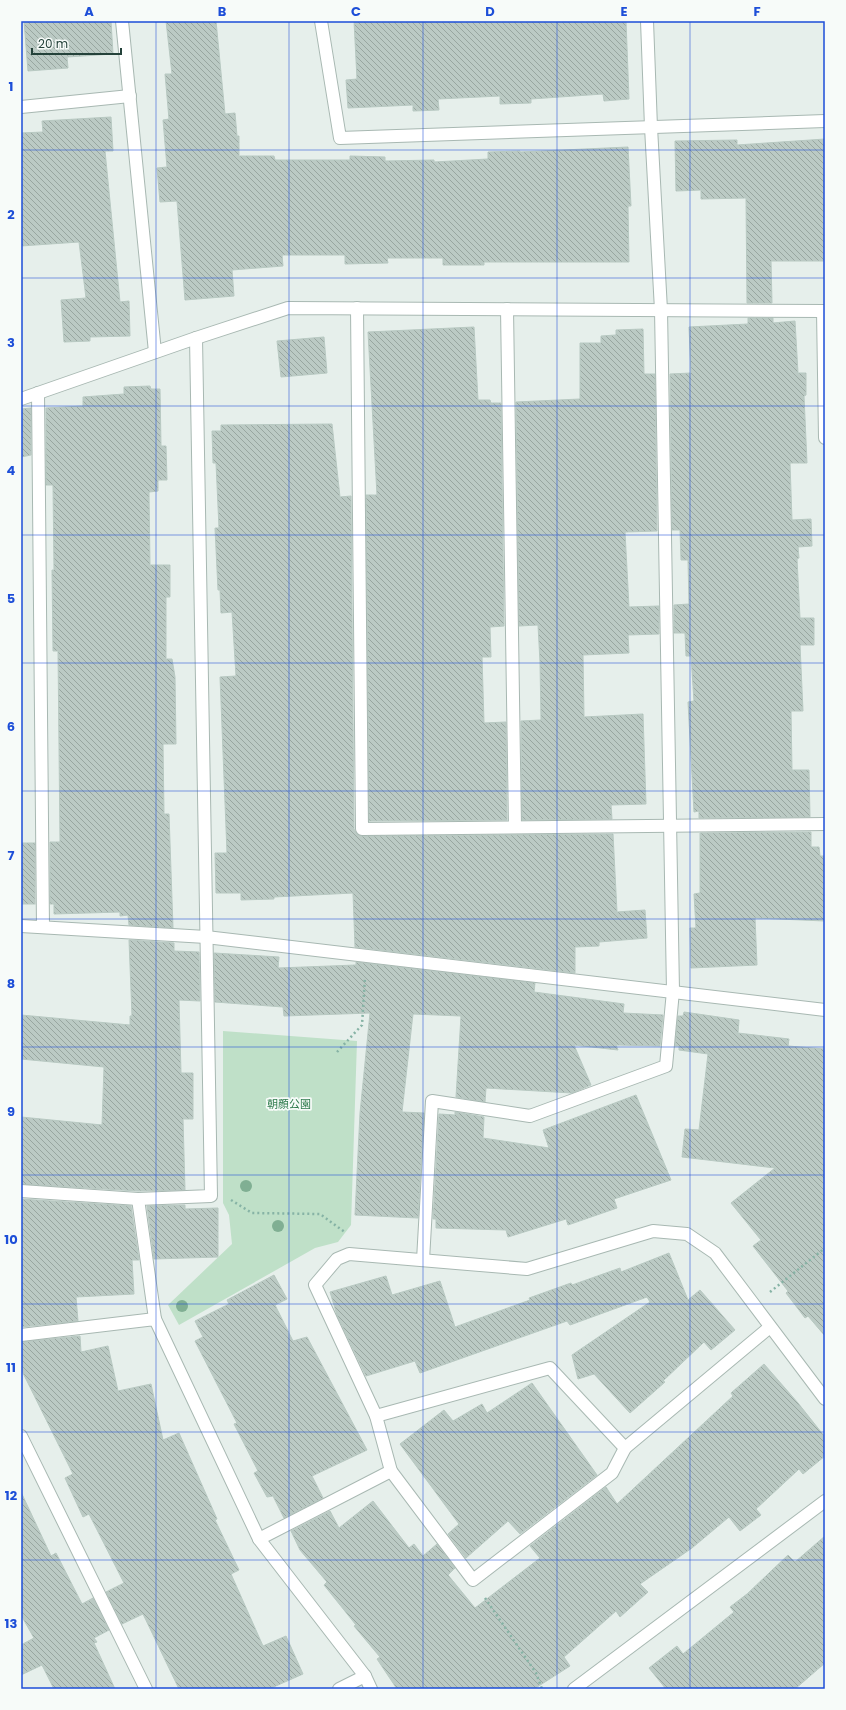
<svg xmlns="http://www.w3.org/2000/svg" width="846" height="1710" font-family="Poppins,'Noto Sans JP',sans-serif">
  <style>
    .park { fill: #bfe0c8 }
    .building { fill: url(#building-back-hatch); stroke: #b8c9c2 }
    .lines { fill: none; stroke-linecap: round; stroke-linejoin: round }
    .street-casing { stroke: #a8b8b2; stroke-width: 14 }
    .path { stroke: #86b3a5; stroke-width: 2.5; stroke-dasharray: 2 3; stroke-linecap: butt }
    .street { stroke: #fff; stroke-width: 12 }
    .tree { fill: #80af93 }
    .grid { fill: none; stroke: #1d4ed8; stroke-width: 1; stroke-opacity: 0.55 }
    .labels { text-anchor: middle; stroke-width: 3.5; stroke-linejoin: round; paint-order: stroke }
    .park-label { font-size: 11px; fill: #2d7a4b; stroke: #f7fbf9 }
    .neatline { fill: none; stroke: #1d4ed8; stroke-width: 1.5 }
    .grid-label { font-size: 13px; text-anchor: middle; font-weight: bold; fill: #1d4ed8 }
  </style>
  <defs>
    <pattern id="building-back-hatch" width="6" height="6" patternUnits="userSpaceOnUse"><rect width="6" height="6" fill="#bbcac4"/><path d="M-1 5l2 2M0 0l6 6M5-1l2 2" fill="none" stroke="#98a6a0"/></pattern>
  </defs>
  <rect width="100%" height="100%" fill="#e6efeb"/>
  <!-- park -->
  <path class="park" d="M223,1031L357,1041L351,1225L338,1242L315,1248L179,1325L168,1305L232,1244L229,1215L223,1203Z"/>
  <!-- building -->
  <g class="building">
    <path d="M24,21H111L113,54L67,57L68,68L28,71Z"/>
    <path d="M166,21H216L225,114L235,113L237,136H239V156H274L275,160H350V156L385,157V161L434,160V162L488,159V152L520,151V152L628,147L631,206H628L629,262H484V265H443V258H387L388,263L345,264V255H282L283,266L232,270L234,296L185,300L177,201L160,202L157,168L167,167L163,120L169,119L165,74H172Z"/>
    <path d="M354,21H626L629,99L604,101L603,94L531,99V103L500,104V96L438,99L439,110L413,111V105L348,108L346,80L357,79Z"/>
    <path d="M111,117L113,151H105L120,302L129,301L130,336L90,337V341L64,342L61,300L86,298L79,242L21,246V133L43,132L42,121Z"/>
    <path d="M825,139V261H771L772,303H747L746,198L701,199V190L676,191L675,141L737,140V145Z"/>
    <path d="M748,318H773V323L795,321L798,373H806V395L804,396L807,463H790L792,520L811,519L812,546L798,547L799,558L797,559L800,618H814V645H800L803,711H791L792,770H809L810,817L699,818V811L694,812L688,702L694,701L691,656H686L685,633H674V605L689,604L688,560H681L680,530H672L670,374L691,373L689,327L748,324Z"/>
    <path d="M474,327L478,400H490L491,403H501L504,626L490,627L491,657H482L484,723L506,722L507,820L369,821L366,495H377L368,332Z"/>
    <path d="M643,329L644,374H655L657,531L625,532L629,607L659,606V634L628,635L629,653L583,655L584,717L643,714L646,804L611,805L612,819L522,820L521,721L541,720L540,662L538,625L519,626L516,402L580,399V343H601V336L616,335V330Z"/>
    <path d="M324,337L327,373L281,377L277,341Z"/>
    <path d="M150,386L151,389H160L161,446H166L167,480H158V491L149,492L150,565H170V597H166V659H172L175,677L176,744H163L164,814H169L173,928L129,925L128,915L120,916V912L54,914V904H50V842H60L58,651H53L52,570H54L53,485H46V408L83,406V397L124,394V387Z"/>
    <path d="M31,408V455L21,457V409Z"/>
    <path d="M332,424L340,497L351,496L354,829L356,833L362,836L613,834L617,912L645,910L647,938L599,942V946L575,947V973L355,947L353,893L274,897V899L241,900V893H216L215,853H227L220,677L236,676L232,612L221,613L220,590H218L215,528H219L216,463H213L212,431H221V425Z"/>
    <path d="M811,832V847H819L820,856H825V921L755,918L757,965L691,968L690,928H696L694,894L700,893V833Z"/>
    <rect x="21" y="843" width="14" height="61"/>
    <path d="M129,940L174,943V951L199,952L200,1001L179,1000L181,1073H193V1119H183L185,1190L138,1191L21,1184V1117L102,1125L104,1067L21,1059V1015L130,1025V1016H132Z"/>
    <path d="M214,953L279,957L278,968L356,965V962L535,983L534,992L624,1004L623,1013L663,1015L660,1046L616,1045L618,1050L574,1045L591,1085L572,1093L486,1088L485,1102L456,1097L461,1016L413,1014L402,1112L424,1113L418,1218L355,1215L360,1113L370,1013L284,1016L283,1007L215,1002Z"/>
    <path d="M684,1012L739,1020L738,1033L789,1039L788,1046L825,1049V1336L808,1316L805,1318L786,1293L788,1291L753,1246L761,1240L731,1203L775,1168L682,1157L685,1129L699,1130L708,1054L679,1050V1046H675L678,1016H683Z"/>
    <path d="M636,1095L671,1180L614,1199L617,1208L568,1225L566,1219L508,1237L506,1230L436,1228V1219H433L439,1114L455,1115V1112L484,1117L483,1138L549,1148L543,1130Z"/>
    <path d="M21,1199L131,1206L139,1260H132L134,1294L76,1297L78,1321L21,1327Z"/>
    <path d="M185,1205V1209L218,1208V1257L154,1259L147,1206Z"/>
    <path d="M669,1253L688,1300L700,1290L735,1330L711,1350L704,1342L663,1381L665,1382L630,1413L594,1374L578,1379L572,1355L650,1302L647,1297L570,1325L567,1321L420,1373L415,1361L366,1376L337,1315L330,1292L386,1276L392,1295L440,1281L455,1327L530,1300L529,1298L571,1283L572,1285L620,1268L621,1272Z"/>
    <path d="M274,1275L287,1299L275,1305L293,1341L307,1337L367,1450L312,1476L323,1498L284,1518L273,1496L267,1497L254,1473L258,1471L234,1424L237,1423L195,1341L203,1337L195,1321L229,1304L227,1300Z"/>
    <path d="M80,1336L81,1352L108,1346L118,1391L151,1384L163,1440L179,1433L217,1519L215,1520L239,1570L231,1574L263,1646L286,1636L303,1674L269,1689H179L143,1614L122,1624L106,1592L124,1583L89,1514L83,1517L65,1478L73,1474L21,1369V1342Z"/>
    <path d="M764,1364L798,1403L825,1437V1456L803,1474L799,1469L756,1509L761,1515L740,1531L729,1517L692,1548L640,1584L648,1592L620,1617L616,1611L564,1657L570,1666L534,1689H397L377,1659L380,1657L354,1626L356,1625L324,1585L327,1582L300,1550L291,1531L330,1511L339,1528L373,1501L409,1548L414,1544L423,1556L437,1544L455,1568L448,1575L475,1608L540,1558L530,1546L606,1487L617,1504L733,1396L731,1393Z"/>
    <path d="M532,1383L597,1475L520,1534L508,1521L466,1558L448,1534L459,1524L400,1444L444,1410L453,1421L482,1404L487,1413Z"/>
    <path d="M21,1492L51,1556L56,1553L82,1604L93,1598L109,1630L94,1638L97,1642L94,1643L115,1689H54L42,1665L21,1675V1645L34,1638L21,1615Z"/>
    <path d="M825,1536V1663L795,1689H666L649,1668L677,1646L683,1654L734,1612L730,1607L747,1594L788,1555L795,1562Z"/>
  </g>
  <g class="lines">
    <defs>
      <g id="street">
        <path d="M122,21L155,352"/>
        <path d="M321,21L340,138L825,121"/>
        <path d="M21,107L130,96"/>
        <path d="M357,308L362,829L825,824"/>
        <path d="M507,309L515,827"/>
        <path d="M823,311L825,438"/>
        <path d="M38,393L43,927"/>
        <path d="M21,399L196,338L288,308L825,311"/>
        <path d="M21,926L206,937L825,1010"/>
        <path d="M21,1191L138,1199L211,1196L196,338"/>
        <path d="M138,1199L155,1319"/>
        <path d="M423,1260L432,1101L530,1116L666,1066L673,991L661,310L651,127L647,21"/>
        <path d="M770,1327L625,1448L612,1473L473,1580L391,1471L376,1416L315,1285L337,1259L349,1254L527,1269L653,1231L687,1234L715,1253L825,1399"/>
        <path d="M21,1335L155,1319L259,1539L365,1676L371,1689"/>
        <path d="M376,1416L550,1368L625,1448"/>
        <path d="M21,1436L146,1689"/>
        <path d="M259,1539L391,1471"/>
        <path d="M339,1689L365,1676"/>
        <path d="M574,1689L825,1501"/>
      </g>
    </defs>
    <!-- street casing -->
    <use href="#street" class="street-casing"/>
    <!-- path -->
    <g class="path">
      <path d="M337,1052L362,1025L365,977"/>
      <path d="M231,1200L252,1213L320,1214L346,1233"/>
      <path d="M770,1292L825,1248"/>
      <path d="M485,1598L536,1673L542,1689"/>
    </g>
    <!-- street -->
    <use href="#street" class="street"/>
  </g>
  <!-- trees -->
  <g class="tree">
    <circle cx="246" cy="1186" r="6"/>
    <circle cx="278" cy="1226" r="6"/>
    <circle cx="182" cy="1306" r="6"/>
  </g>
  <!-- grid -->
  <path class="grid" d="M156,21V1689M289,21V1689M423,21V1689M557,21V1689M690,21V1689M21,150H825M21,278H825M21,406H825M21,535H825M21,663H825M21,791H825M21,919H825M21,1047H825M21,1175H825M21,1304H825M21,1432H825M21,1560H825"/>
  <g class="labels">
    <!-- park labels -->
    <g class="park-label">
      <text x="289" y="1108">朝顔公園</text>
    </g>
  </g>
  <!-- border -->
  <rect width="846" height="1710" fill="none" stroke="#f7fbf9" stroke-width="44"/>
  <!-- scale -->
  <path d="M32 48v6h89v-6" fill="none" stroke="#24423a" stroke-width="2"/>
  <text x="38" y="48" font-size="12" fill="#24423a" stroke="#f7fbf9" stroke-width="3" paint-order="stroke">20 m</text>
  <rect x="22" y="22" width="802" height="1666" class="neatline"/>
  <g class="grid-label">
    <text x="89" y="16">A</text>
    <text x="222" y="16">B</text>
    <text x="356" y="16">C</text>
    <text x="490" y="16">D</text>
    <text x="624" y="16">E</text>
    <text x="757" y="16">F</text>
    <text x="11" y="91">1</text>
    <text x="11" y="219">2</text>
    <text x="11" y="347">3</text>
    <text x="11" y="475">4</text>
    <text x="11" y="603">5</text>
    <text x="11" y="731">6</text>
    <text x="11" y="860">7</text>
    <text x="11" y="988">8</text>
    <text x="11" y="1116">9</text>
    <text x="11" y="1244">10</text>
    <text x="11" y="1372">11</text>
    <text x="11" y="1500">12</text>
    <text x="11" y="1628">13</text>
  </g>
</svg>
